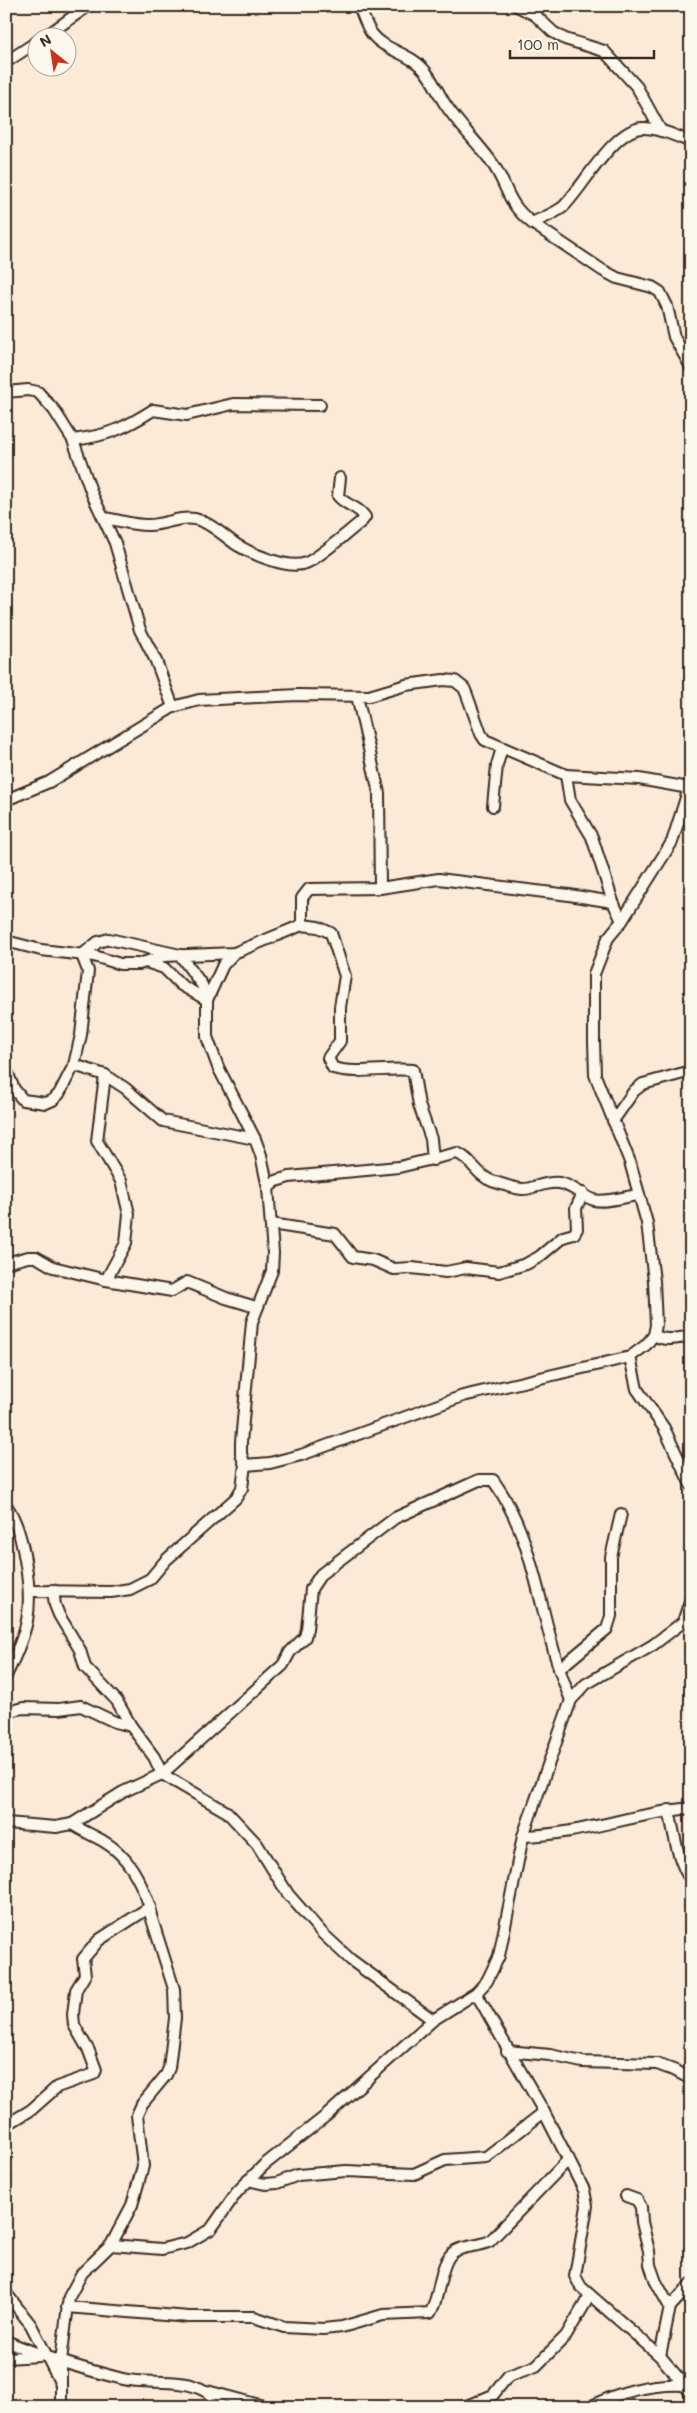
<svg xmlns="http://www.w3.org/2000/svg" width="697" height="2413" font-family="Mali,sans-serif">
  <style>
    .lines { fill: none; stroke-linecap: round; stroke-linejoin: round }
    .street-casing { stroke: #3b2a1e; stroke-width: 14 }
    .street { stroke: #fbf7ec; stroke-width: 10 }
  </style>
  <rect width="100%" height="100%" fill="#fcead9"/>
  <filter id="ink" filterUnits="userSpaceOnUse"><feTurbulence type="fractalNoise" baseFrequency=".02" numOctaves="2"/><feDisplacementMap in="SourceGraphic" scale="10" xChannelSelector="R" yChannelSelector="G"/><feConvolveMatrix kernelMatrix="1 2 1 2 8 2 1 2 1" color-interpolation-filters="sRGB"/></filter>
  <g filter="url(#ink)">
    <g class="lines">
      <defs>
        <g id="street">
          <path d="M359,6C363,15 366,26 372,34C385,51 411,53 425,71C433,80 438,93 445,104C458,124 476,141 490,160C509,185 504,201 532,223C542,218 554,214 563,207C582,189 614,128 643,128C659,128 676,136 691,142"/>
          <path d="M517,6L535,15L553,32L565,39L604,51L637,87L661,131"/>
          <path d="M43,38L88,6"/>
          <path d="M6,62L38,41"/>
          <path d="M532,223L602,270L617,278L652,287L660,292L667,306L674,337L691,367"/>
          <path d="M6,392L28,390L38,392L54,410L73,440L92,494L115,543L140,630L156,661L173,707"/>
          <path d="M73,440C107,436 125,428 153,410L187,415L233,404L320,405"/>
          <path d="M104,518C120,520 134,526 149,525C165,525 178,516 195,519C211,523 224,536 237,545C252,554 289,570 306,563C320,557 349,531 362,521L365,517C358,506 346,506 338,496L340,478"/>
          <path d="M357,696L379,793L380,888"/>
          <path d="M6,800L49,782L173,707L199,700L298,695L369,696L406,685L443,680L455,681L464,688L467,695L481,734L485,740L566,775L639,779L689,788L691,785"/>
          <path d="M493,806L497,765L502,748"/>
          <path d="M622,921L672,842L689,788"/>
          <path d="M302,925L318,927L331,933L345,976L340,1007V1041L328,1058L333,1068C359,1075 386,1067 413,1070L419,1105L431,1139L433,1160"/>
          <path d="M6,941L41,950L94,956L120,964H139L164,956L234,953L302,925V898L309,889L380,888L439,879L569,895L613,902"/>
          <path d="M146,962L164,968L181,985L207,1000L223,965L234,953"/>
          <path d="M74,1065L105,1075L125,1088L163,1121L255,1139"/>
          <path d="M6,1069L14,1089L23,1100L46,1103L53,1100L59,1094L74,1065L81,1035L88,971L82,955L98,942L109,939L180,955L202,985L207,1000V1037L218,1067L255,1139L261,1155L268,1188L273,1253L272,1271L252,1322L241,1442V1454L245,1465L242,1488L236,1498L166,1560L150,1579L130,1589L111,1592L30,1591"/>
          <path d="M105,1075L97,1141L121,1181L129,1214L126,1243L106,1280"/>
          <path d="M613,1121L634,1091L643,1084L691,1071"/>
          <path d="M268,1188L276,1181L289,1177L399,1167L457,1153C471,1158 477,1176 492,1181C501,1184 513,1188 522,1189C531,1190 545,1181 559,1183C573,1185 581,1196 594,1200C604,1203 628,1196 639,1195"/>
          <path d="M271,1224L335,1234L353,1257L373,1260L394,1269L412,1268L446,1272L466,1268L499,1272L526,1264L539,1257L563,1237L574,1234L577,1229L576,1208L583,1193"/>
          <path d="M6,1263L28,1257H36L53,1267L106,1280L172,1291L187,1282L226,1298L256,1307"/>
          <path d="M654,1335C665,1342 678,1338 691,1336"/>
          <path d="M630,1357L637,1389L664,1428L691,1485"/>
          <path d="M245,1465L270,1463L301,1455L463,1396L630,1357L646,1345L654,1335L656,1325L654,1281L647,1223L630,1162L595,1075L594,1041V974L608,938L622,921L613,902L592,837L570,800L566,775"/>
          <path d="M6,1505C17,1521 22,1540 25,1560C34,1611 28,1630 6,1676"/>
          <path d="M53,1590L55,1605L59,1615L80,1650L85,1667L117,1701L131,1726L154,1757L162,1774L227,1812L257,1844L288,1894L322,1933L351,1960L433,2020"/>
          <path d="M684,1619L691,1598"/>
          <path d="M559,1669L607,1629L611,1616V1557L621,1514"/>
          <path d="M6,1712L23,1708L59,1709L81,1706L115,1722L131,1726"/>
          <path d="M669,1810C674,1832 677,1861 691,1880"/>
          <path d="M6,1823L56,1827L72,1824L123,1792L162,1774L283,1665L290,1652L305,1637L307,1629L311,1589L321,1574L395,1518L479,1480H493C539,1543 540,1630 571,1700"/>
          <path d="M523,1836C581,1835 634,1813 691,1808"/>
          <path d="M476,1993L544,2112L584,2190L587,2206L575,2276L581,2287L660,2356L691,2393"/>
          <path d="M507,2051L550,2055L582,2062L657,2064L676,2071L691,2079"/>
          <path d="M6,2125L31,2110L57,2087L94,2074L96,2070L89,2051L74,2025L73,2014L76,1990L85,1975L83,1959L99,1940L150,1907C140,1880 129,1856 103,1841C93,1835 82,1831 72,1824"/>
          <path d="M6,2178V2177"/>
          <path d="M248,2180L265,2184L277,2183L298,2175L346,2171L414,2174L445,2160L486,2157L544,2112"/>
          <path d="M626,2196L637,2200L641,2207L642,2222L649,2251L650,2265L656,2282L670,2307"/>
          <path d="M111,2245L162,2249L187,2243L211,2229L237,2192L264,2165L327,2115L433,2020L476,1993L487,1981L499,1956L523,1836L571,1700L586,1684L653,1645L691,1616"/>
          <path d="M6,2293L31,2325L61,2384"/>
          <path d="M67,2307L189,2317H254L284,2327L323,2329L342,2327L383,2315L430,2313C440,2300 439,2260 455,2251C466,2245 479,2247 490,2241L569,2159"/>
          <path d="M6,2341C43,2357 83,2369 123,2379C149,2385 181,2377 205,2391C211,2394 217,2402 222,2407"/>
          <path d="M660,2356L670,2307L691,2284"/>
          <path d="M6,2358L40,2356"/>
          <path d="M207,2391L267,2407"/>
          <path d="M61,2407V2361L69,2297L82,2273L111,2245L132,2205L143,2166L137,2115L142,2104L166,2075L169,2068L175,2018L174,1989L151,1916L150,1907"/>
          <path d="M464,2407L493,2395L508,2376L536,2366L566,2336L590,2295"/>
          <path d="M590,2407C618,2392 652,2383 685,2385"/>
        </g>
      </defs>
      <!-- street casing -->
      <use href="#street" class="street-casing"/>
      <!-- street -->
      <use href="#street" class="street"/>
    </g>
  </g>
  <!-- margin -->
  <rect width="697" height="2413" fill="none" stroke="#fbf7ec" stroke-width="25"/>
  <rect x="12" y="12" width="672" height="2388" fill="none" stroke="#3b2a1e" stroke-width="2" filter="url(#ink)"/>
  <!-- north arrow -->
  <g transform="translate(52 52) rotate(330)"><circle r="24" fill="#fbf7ec" stroke="#aea59a"/>
  <path d="M0-4L9 19L0 12L-9 19Z" fill="#c8321e"/>
  <text y="-8" font-size="14" font-weight="bold" text-anchor="middle" fill="#3b2a1e">N</text>
  </g>
  <!-- scale -->
  <path d="M510 50v8h144v-8" fill="none" stroke="#3b2a1e" stroke-width="2.5"/>
  <text x="517" y="50" font-size="15" fill="#3b2a1e" stroke="#fbf7ec" stroke-width="4" paint-order="stroke">100 m</text>
</svg>
